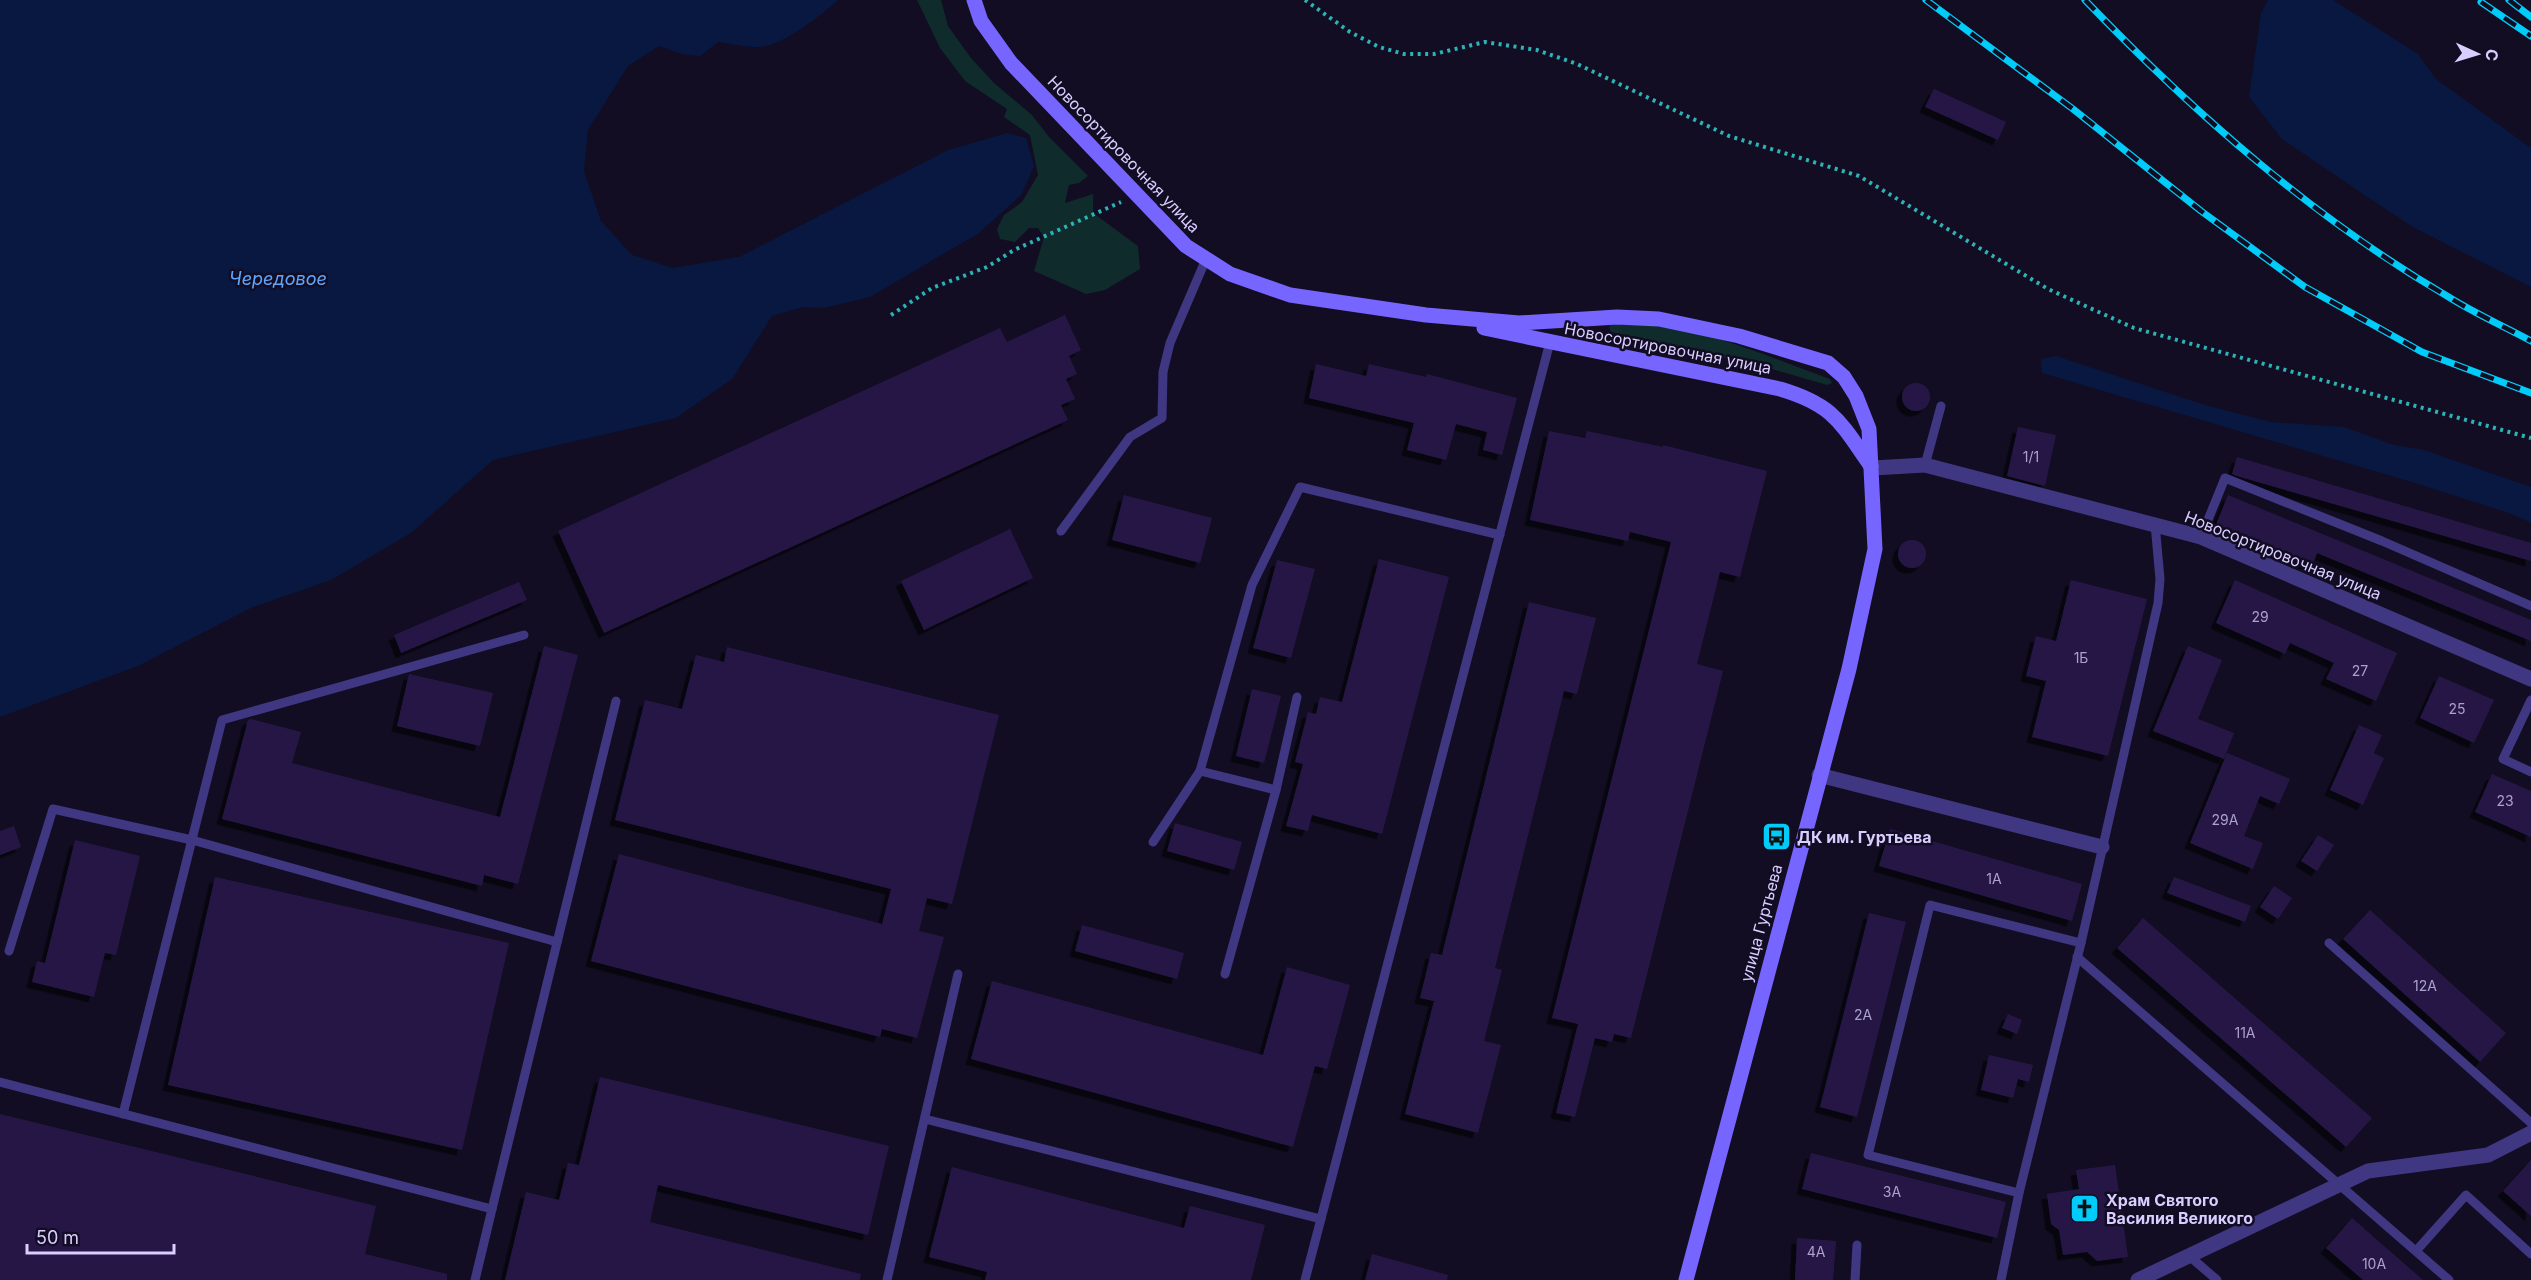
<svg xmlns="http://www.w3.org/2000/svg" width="2531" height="1280" font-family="Inter,sans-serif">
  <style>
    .green { fill: #102b2c }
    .water { fill: #081840 }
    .building { fill: #251944; filter: url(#shadow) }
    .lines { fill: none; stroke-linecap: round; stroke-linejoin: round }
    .path { stroke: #2bb3b6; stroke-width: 4; stroke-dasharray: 3 4.5; stroke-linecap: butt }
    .lane { stroke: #403782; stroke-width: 9 }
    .street { stroke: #403782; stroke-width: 15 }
    .secondary { stroke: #7665ff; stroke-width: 15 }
    .rail-casing { stroke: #00cbf9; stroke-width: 7 }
    .rail { stroke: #120d22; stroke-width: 4.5; stroke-dasharray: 14; stroke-linecap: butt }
    .labels { text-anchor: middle; stroke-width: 5; stroke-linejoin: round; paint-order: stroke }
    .number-label { font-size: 14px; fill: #aba1d0 }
    .street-label { font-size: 16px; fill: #d8ceff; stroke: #120d22 }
    .poi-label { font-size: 16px; font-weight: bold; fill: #d8ceff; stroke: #120d22; text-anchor: start }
    .water-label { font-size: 18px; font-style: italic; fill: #5ca6ff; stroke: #120d22 }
  </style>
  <defs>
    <filter id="shadow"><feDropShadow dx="-5.5" dy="5.5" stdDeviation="0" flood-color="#0009"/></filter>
  </defs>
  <rect width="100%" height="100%" fill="#120d22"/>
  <!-- green -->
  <g class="green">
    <path d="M917,0H941L948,26L971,58L994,83L1032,115L1049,137L1088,176L1079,183L1069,185L1065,203L1093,194V213L1138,246L1140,269L1105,290L1086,294L1034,271L1044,237L1038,228H1029L1015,242L1000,239L997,229L1004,215L1022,202L1038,175L1030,135L1004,117L1007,109L965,81L940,48Z"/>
    <path d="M1611,324C1625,324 1639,323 1653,325C1713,332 1773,358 1830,379L1832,383L1827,385L1765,367L1611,332L1609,327Z"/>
  </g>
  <!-- water -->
  <g class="water">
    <path d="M0,0H838C822,15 783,45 761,47C748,48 732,44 718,42L700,56L682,54L659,46L628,66L588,130L584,171L601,221L632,255L673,268L739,257L948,150L1007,133L1026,138L1034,166L1022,194L979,233L870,297L824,308L803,307L772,316L732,379L676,418L493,460L411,533L331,580L253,607L138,666L0,717Z"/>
    <path d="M2268,0H2333L2418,54L2436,79L2531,148V287L2413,227L2369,198L2282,139L2249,97L2261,13Z"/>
    <path d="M2056,356L2205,405L2271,422L2344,427L2394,445L2424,450L2531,487V523L2512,514L2415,483L2042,373L2041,359Z"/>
  </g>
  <!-- building -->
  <g class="building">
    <path d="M1934,89L2006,122L1998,140L1925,107Z"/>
    <path d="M1065,315L1081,350L1069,356L1077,374L1066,379L1075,399L1061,405L1068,420L604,633L558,531L1000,328L1007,342Z"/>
    <path d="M1316,364L1366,376L1369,364L1426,377L1427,374L1517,398L1502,455L1483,450L1487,432L1456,424L1446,460L1407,450L1414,423L1309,398Z"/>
    <circle cx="1916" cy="397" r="14"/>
    <path d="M2018,427L2056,435L2045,486L2007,476Z"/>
    <path d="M1549,431L1585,438L1587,431L1663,447V445L1767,471L1740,577L1720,572L1697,664L1723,671L1631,1038L1614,1034L1612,1042L1595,1038L1575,1117L1556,1113L1578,1024L1552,1018L1671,542L1630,532L1628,541L1530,520Z"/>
    <path d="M2237,457L2531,543V561L2237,476L2232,474Z"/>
    <path d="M1124,495L1212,518L1200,563L1112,540Z"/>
    <path d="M2228,495L2531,620V641L2317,553L2312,566L2215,527Z"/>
    <path d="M1010,529L1033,578L924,630L901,581Z"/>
    <circle cx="1912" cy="554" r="14"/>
    <path d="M1379,559L1449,577L1382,834L1312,815L1308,831L1286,826L1303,764L1295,762L1308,712L1316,714L1320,697L1342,702Z"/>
    <path d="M1277,560L1315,569L1291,658L1253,648Z"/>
    <path d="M2071,580L2147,599L2108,756L2032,737L2046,681L2026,676L2036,636L2056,641Z"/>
    <path d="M2235,580L2397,653L2376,701L2326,679L2334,663L2290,643L2285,654L2216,623Z"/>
    <path d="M519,582L527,600L401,653L394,635Z"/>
    <path d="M1529,602L1596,618L1577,694L1564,691L1495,968L1502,970L1484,1041L1501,1045L1478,1133L1405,1114L1434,1001L1420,998L1431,953L1442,955Z"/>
    <path d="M544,646L578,655L518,884L484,875L482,886L222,819L248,720L251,719L301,732L292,763L500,817Z"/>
    <path d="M2188,646L2222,660L2198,719L2234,733L2224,759L2153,731Z"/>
    <path d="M727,647L999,715L952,904L927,898L919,931L944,937L917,1038L882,1029L880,1037L591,961L619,854L882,924L891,889L615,820L645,700L682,709L696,655L724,662Z"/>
    <path d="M409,674L493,693L480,746L397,726Z"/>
    <path d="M2439,676L2494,700L2474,743L2420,718Z"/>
    <path d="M1252,689L1281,696L1264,763L1236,756Z"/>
    <path d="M2359,725L2382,735L2374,753L2384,758L2363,805L2330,790Z"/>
    <path d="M2227,753L2290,779L2279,804L2260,796L2244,836L2263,843L2253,869L2190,843Z"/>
    <path d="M2492,774L2531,791V837L2475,812Z"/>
    <path d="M1175,823L1242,842L1234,870L1167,851Z"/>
    <path d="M14,826L21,847L0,855V831Z"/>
    <path d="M1890,829L2082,884L2072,921L1879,866Z"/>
    <path d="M2318,835L2334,845L2317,871L2301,861Z"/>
    <path d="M75,840L140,856L116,955L105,953L94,997L32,982L37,961L45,963Z"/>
    <path d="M215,877L509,943L462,1150L168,1085Z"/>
    <path d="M2174,877L2251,906L2245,922L2167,893Z"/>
    <path d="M2274,886L2292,898L2278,919L2260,907Z"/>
    <path d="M2370,910L2506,1033L2480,1062L2343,939Z"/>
    <path d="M1869,913L1906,922L1857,1117L1820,1107Z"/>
    <path d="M2143,918L2372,1118L2346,1147L2117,948Z"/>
    <path d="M1082,925L1184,953L1177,979L1075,951Z"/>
    <path d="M1287,967L1350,985L1327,1069L1315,1066L1293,1147L971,1059L992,981L1263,1055Z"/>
    <path d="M2008,1014L2022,1020L2017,1034L2002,1028Z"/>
    <path d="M1989,1055L2033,1065L2029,1082L2018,1079L2013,1098L1981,1090Z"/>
    <path d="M600,1077L889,1146L868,1235L658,1185L650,1222L861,1274L860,1280H505L526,1192L559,1200L568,1163L579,1165Z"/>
    <path d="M0,1114L376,1206L365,1254L447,1274V1280H0Z"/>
    <path d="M1811,1153L2006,1202L1997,1238L1802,1189Z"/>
    <path d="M2531,1160V1216L2503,1191Z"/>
    <path d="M2115,1165L2128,1257L2097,1261L2087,1252L2063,1255L2059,1230L2051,1224L2047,1194L2079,1189L2076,1170Z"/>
    <path d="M952,1167L1184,1228L1190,1206L1265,1225L1251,1280H985L987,1272L929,1257Z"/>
    <path d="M2352,1218L2423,1280H2363L2326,1248Z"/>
    <path d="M1797,1238L1836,1241L1833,1280H1795Z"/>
    <path d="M1372,1254L1448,1275L1447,1280H1365Z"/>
  </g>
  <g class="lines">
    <!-- path -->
    <g class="path">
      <path d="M1305,0L1350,32L1379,47L1404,54H1434L1485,42L1537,50L1577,64L1729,136L1859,176L2048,289L2134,328L2531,438"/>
      <path d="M891,315L932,288L987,267L1014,250L1121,202"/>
    </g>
    <!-- lane -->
    <g class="lane">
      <path d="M1925,465L1941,406"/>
      <path d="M1061,531L1130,437L1162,418L1163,372L1170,343L1206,259"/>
      <path d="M2201,537L2225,478L2382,541L2531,606"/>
      <path d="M2531,700L2503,759L2531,772"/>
      <path d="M1276,790L1297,697"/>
      <path d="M1153,842L1200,771"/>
      <path d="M2329,943L2531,1123"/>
      <path d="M9,951L53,809L192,840L557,942"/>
      <path d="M2077,957L2449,1280"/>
      <path d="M1225,974L1276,790L1200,771L1252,585L1300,487L1500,535"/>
      <path d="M0,1082L492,1209L475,1280"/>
      <path d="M123,1114L222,720L524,635"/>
      <path d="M925,1119L1321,1219"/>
      <path d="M2019,1193L1868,1155L1930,905L2081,943"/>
      <path d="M492,1209L616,701"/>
      <path d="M2416,1251L2466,1195L2531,1254"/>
      <path d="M2188,1255L2217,1280"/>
      <path d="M887,1280L958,974"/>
      <path d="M1305,1280L1550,342"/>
      <path d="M1855,1280L1857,1245"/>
      <path d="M2001,1280L2019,1193L2081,943L2158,603L2160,579L2155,524"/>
    </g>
    <!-- street -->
    <g class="street">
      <path d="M1873,468L1925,465L2201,537L2531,679"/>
      <path d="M1819,775L2102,847"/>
      <path d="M2138,1280L2368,1171L2488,1155L2531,1133"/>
    </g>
    <!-- secondary -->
    <g class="secondary">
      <path d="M974,0L981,21L1011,63L1186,246L1230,274L1290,295L1426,315L1519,323L1617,317L1659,319L1739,336L1828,363L1844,377L1856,396L1869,429L1875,549L1849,669L1686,1280"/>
      <path d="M1484,328L1780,389C1834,405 1840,422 1871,466"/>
    </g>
    <defs>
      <g id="rail">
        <path d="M1926,0L2073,109L2201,211L2305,287L2422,352L2531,393"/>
        <path d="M2085,0C2193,112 2312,217 2447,296C2474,313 2503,326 2531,341"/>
        <path d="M2509,0L2531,17"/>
        <path d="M2481,2L2531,36"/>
      </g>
    </defs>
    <!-- rail casing -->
    <use href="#rail" class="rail-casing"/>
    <!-- rail -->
    <use href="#rail" class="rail"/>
  </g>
  <!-- icons -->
  <defs>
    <symbol id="bus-square" viewBox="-11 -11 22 22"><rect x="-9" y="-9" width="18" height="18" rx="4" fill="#00cbf9" stroke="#120d22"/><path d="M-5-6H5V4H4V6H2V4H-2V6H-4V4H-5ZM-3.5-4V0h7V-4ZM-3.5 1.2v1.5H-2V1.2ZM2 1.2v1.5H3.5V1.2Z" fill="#111"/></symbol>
    <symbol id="church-square" viewBox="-11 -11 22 22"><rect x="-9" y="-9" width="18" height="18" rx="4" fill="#00cbf9" stroke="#120d22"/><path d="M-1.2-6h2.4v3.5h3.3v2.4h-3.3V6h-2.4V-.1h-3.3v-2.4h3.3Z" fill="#111"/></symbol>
  </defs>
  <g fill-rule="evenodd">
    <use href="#bus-square" x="1760" y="820" width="33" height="33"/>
    <use href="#church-square" x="2068" y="1192" width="33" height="33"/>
  </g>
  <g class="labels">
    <!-- number labels -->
    <g class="number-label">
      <text x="2031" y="462">1/1</text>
      <text x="2260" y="622">29</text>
      <text x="2081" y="663">1Б</text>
      <text x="2360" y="676">27</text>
      <text x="2457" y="714">25</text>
      <text x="2505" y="806">23</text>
      <text x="2225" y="825">29А</text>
      <text x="1994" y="884">1А</text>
      <text x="2425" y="991">12А</text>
      <text x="1863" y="1020">2А</text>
      <text x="2245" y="1038">11А</text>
      <text x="1892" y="1197">3А</text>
      <text x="1816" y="1257">4А</text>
      <text x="2374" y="1269">10А</text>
    </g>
    <!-- street labels -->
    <g class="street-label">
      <text transform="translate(1124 154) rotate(46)" y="6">Новосортировочная улица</text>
      <text transform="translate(1668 348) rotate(11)" y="6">Новосортировочная улица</text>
      <text transform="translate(2283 555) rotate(22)" y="6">Новосортировочная улица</text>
      <text transform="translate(1761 923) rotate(-75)" y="6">улица Гуртьева</text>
    </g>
    <!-- poi labels -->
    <g class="poi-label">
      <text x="1797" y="843">ДК им. Гуртьева</text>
      <text x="2106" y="1206">Храм Святого<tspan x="2106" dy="18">Василия Великого</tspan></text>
    </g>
    <!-- water labels -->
    <g class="water-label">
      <text x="278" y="285">Чередовое</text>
    </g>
  </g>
  <!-- north arrow -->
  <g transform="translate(2477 54) rotate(94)" stroke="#120d22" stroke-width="4.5" paint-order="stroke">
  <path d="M0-4.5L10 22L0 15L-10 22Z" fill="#d8ceff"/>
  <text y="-9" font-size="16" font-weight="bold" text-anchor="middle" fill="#d8ceff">С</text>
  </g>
  <!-- scale -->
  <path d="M27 1244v9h147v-9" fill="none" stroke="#d8ceff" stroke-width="3"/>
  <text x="36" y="1244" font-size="18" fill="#d8ceff" stroke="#120d22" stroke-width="4.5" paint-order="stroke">50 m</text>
</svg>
